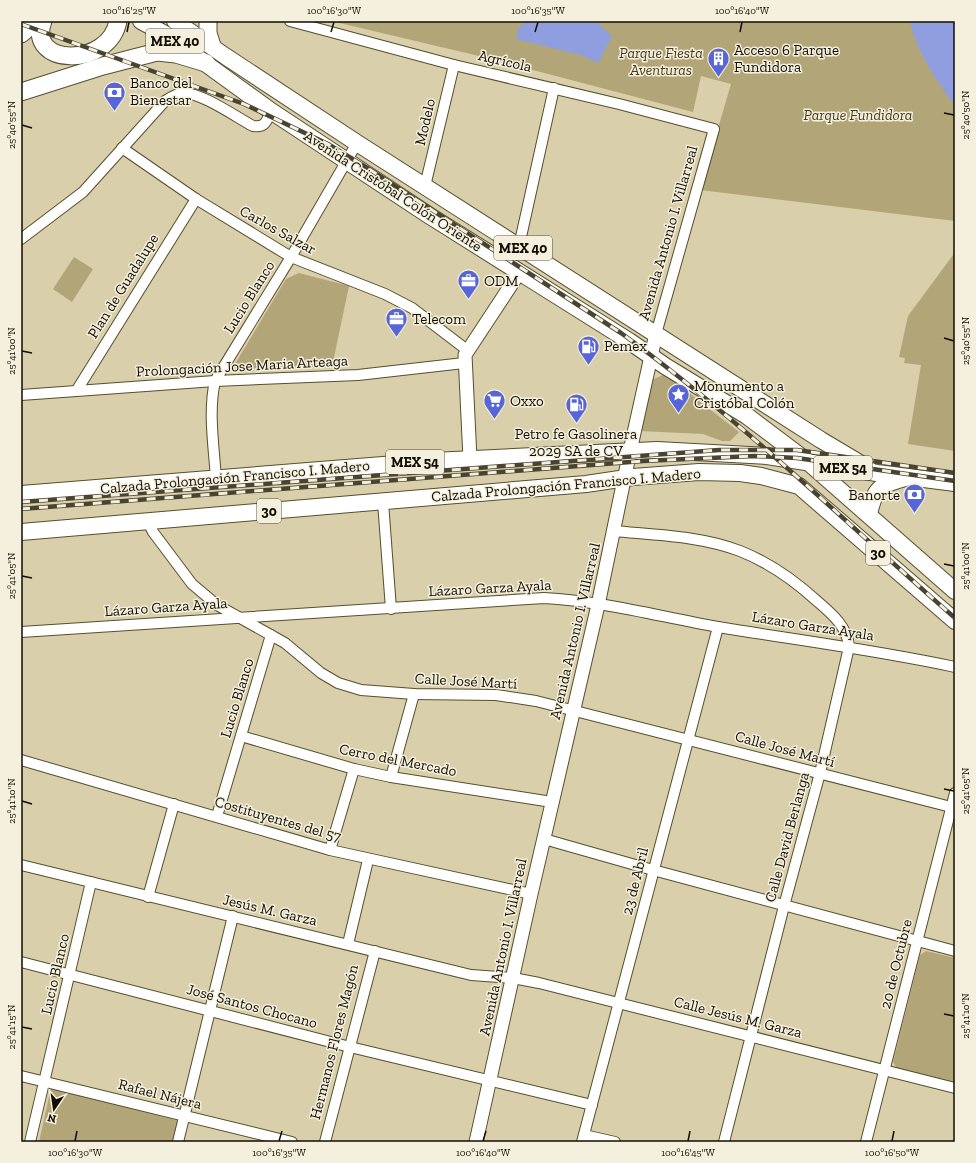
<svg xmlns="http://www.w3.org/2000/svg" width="976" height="1163" font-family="'Zilla Slab',serif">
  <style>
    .green { fill: #b2a578 }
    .water { fill: #8f9edf }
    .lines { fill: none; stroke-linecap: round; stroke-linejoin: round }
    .minor-casing { stroke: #574e2d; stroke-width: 12 }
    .tertiary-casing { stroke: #574e2d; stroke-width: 15 }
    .primary-casing { stroke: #574e2d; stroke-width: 18 }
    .trunk-casing { stroke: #574e2d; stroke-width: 19 }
    .minor { stroke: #fff; stroke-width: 10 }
    .tertiary { stroke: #fff; stroke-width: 13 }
    .primary { stroke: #fff; stroke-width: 16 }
    .trunk { stroke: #fff; stroke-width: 17 }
    .rail-casing { stroke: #494331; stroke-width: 4.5 }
    .rail { stroke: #f5f0dd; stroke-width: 3; stroke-dasharray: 9; stroke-linecap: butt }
    .ticks { fill: none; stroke: #110d02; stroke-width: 1.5 }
    .labels { text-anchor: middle; stroke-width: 3; stroke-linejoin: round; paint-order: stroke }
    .shield { fill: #f5f0dd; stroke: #555144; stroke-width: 1 }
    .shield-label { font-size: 14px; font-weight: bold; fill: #110d02 }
    .poi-label { font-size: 15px; fill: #110d02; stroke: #f5f0dd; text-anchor: start }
    .park-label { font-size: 15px; font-style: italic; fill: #433a19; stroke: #f5f0dd }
    .street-label { font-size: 15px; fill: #110d02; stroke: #f5f0dd }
    .neatline { fill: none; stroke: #110d02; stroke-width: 1.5 }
    .ticks-label { font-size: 10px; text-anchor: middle; fill: #110d02 }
  </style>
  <rect width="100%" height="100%" fill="#d9cfaa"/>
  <!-- green -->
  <g class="green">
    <path d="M331,21H955V221L700,190L731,84L701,76L693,112L479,56Z"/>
    <path d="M955,247V451L908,444L921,365L904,363L905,358L899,357L908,316L953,255Z"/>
    <path d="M74,257L93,269L72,302L53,289Z"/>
    <path d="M299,273L349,286L332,367L236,369L235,364L286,279Z"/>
    <path d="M665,374L739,432L730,441H722L703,434L640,431L652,380Z"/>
    <path d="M926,951L955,958V1083L897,1069L893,1062L920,955Z"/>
    <path d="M51,1088L179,1121L173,1142H39Z"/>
  </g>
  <!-- water -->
  <g class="water">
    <path d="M528,21H595L612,36L598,63L581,55L516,39L519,27Z"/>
    <path d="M910,21H955V106C938,83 915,49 910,21Z"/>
  </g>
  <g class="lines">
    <defs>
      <g id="minor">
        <path d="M290,21L454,65L619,104L714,129L656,334"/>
        <path d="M122,148L196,199L291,257L385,294L412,308L467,350"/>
        <path d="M425,186L454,65"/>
        <path d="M21,239L83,192L165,101C170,98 176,94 182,93C201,92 236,117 253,126C265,128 267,121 271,111"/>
        <path d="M519,246L554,88"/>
        <path d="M77,390L196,199"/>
        <path d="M21,395L215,381L358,375L464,363"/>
        <path d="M216,479C214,447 208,412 215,381L291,257L357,143"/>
        <path d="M383,502L391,609"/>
        <path d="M147,520L153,532L192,584L217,605L285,643L321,673L338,683L361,690L414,694L496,695L536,701L955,808"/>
        <path d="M614,531C656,535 701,536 740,551C768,562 795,581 817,601C831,613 848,627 849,647L820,773L784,906L724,1142"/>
        <path d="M21,632L544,598C603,601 661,617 718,627C797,640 876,650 955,667"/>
        <path d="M241,736L354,769L391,777L552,802"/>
        <path d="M21,760L330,850L531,894"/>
        <path d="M391,777L414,694"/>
        <path d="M217,816L271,635"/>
        <path d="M544,839L653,870L955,951"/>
        <path d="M330,850L354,769"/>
        <path d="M21,865L471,975L513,978L539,983L955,1088"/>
        <path d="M148,897L174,804"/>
        <path d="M348,944L368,860"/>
        <path d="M21,962L350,1047L592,1105"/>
        <path d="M21,1076L292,1142"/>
        <path d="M584,1135L615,1142"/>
        <path d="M30,1142L91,882"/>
        <path d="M178,1142L233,916"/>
        <path d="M325,1142L375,951"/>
        <path d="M582,1142L718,627"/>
        <path d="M866,1142L955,793"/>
      </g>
      <g id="tertiary">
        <path d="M470,459L465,355L519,273"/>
        <path d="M476,1142L531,894L598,605L630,451L656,334"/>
      </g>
      <g id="primary">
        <path d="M141,21L165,34L271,111L430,216L629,341L665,366L747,416L808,462L955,591"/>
        <path d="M175,21L225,56L357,143L821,440L868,468"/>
        <path d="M21,494L433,461L657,450L767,456L877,473L955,483"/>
        <path d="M869,514C875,488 879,485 905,478"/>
        <path d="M21,532L586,484L633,477L699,472L740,473L761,476L799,486L955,621"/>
      </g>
      <g id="trunk">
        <path d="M43,21C25,66 109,69 118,21"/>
        <path d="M208,21V33L212,46"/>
        <path d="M21,34L36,21"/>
        <path d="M21,92L103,66L157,52L176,54L206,63"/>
      </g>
    </defs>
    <!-- minor casing -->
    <use href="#minor" class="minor-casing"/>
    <!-- tertiary casing -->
    <use href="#tertiary" class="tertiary-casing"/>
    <!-- primary casing -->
    <use href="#primary" class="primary-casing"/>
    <!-- trunk casing -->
    <use href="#trunk" class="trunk-casing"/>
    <!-- minor -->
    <use href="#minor" class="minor"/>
    <!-- tertiary -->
    <use href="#tertiary" class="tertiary"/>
    <!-- primary -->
    <use href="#primary" class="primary"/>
    <!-- trunk -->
    <use href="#trunk" class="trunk"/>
    <defs>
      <g id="rail">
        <path d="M21,24L244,104L328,144L369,169L621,333C740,419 845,522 955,618"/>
        <path d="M21,502L719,450H797L955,473"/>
        <path d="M21,509L643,461L754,456L797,458L955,481"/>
      </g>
    </defs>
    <!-- rail casing -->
    <use href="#rail" class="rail-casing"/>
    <!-- rail -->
    <use href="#rail" class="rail"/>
  </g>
  <!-- ticks -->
  <path class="ticks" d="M127,32L129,22M331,32L334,22M535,32L538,22M740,32L742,22M944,113L954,115M22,125L32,128M944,338L954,341M22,351L32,353M944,564L954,566M22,576L32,578M944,789L954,791M22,801L32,804M944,1014L954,1016M22,1027L32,1029M75,1141L77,1131M279,1141L282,1131M483,1141L486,1131M688,1141L690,1131M892,1141L894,1131"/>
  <!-- icons -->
  <defs>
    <symbol id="building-pin" viewBox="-11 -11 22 30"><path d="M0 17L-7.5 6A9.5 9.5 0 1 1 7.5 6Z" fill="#5765db" stroke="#f5f0dd"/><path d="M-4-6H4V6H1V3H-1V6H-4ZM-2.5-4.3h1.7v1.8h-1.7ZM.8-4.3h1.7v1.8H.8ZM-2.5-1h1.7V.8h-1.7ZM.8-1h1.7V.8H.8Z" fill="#fff"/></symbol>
    <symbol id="bank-pin" viewBox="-11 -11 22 30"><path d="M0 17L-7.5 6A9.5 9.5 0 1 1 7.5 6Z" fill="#5765db" stroke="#f5f0dd"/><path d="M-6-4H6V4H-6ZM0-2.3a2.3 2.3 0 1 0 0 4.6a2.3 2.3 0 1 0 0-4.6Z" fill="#fff"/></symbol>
    <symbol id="office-pin" viewBox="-11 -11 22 30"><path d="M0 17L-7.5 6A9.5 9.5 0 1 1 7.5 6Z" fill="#5765db" stroke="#f5f0dd"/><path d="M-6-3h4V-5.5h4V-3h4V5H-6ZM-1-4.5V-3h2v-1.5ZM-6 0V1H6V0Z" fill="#fff"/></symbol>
    <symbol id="fuel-pin" viewBox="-11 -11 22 30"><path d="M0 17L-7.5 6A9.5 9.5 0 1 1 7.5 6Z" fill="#5765db" stroke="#f5f0dd"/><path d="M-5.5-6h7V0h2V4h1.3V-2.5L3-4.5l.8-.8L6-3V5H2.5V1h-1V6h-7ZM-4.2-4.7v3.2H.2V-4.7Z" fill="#fff"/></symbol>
    <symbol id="sight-pin" viewBox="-11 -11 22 30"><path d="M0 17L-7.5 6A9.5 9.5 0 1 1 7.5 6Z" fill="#5765db" stroke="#f5f0dd"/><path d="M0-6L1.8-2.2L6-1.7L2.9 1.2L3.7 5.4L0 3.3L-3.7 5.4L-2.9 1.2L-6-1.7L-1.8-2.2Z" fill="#fff"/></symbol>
    <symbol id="supermarket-pin" viewBox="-11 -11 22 30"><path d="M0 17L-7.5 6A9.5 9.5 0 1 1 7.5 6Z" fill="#5765db" stroke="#f5f0dd"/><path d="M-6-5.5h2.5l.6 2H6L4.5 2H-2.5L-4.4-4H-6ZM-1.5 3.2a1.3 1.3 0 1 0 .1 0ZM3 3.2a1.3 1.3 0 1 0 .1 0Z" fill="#fff"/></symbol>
  </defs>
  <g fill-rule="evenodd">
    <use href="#building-pin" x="706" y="46" width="25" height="34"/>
    <use href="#bank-pin" x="102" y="80" width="25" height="34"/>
    <use href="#office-pin" x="456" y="268" width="25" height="34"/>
    <use href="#office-pin" x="384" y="306" width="25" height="34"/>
    <use href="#fuel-pin" x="576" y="334" width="25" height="34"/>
    <use href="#sight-pin" x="666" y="382" width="25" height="34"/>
    <use href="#supermarket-pin" x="482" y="388" width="25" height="34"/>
    <use href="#fuel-pin" x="564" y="392" width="25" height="34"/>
    <use href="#bank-pin" x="902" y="482" width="25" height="34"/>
  </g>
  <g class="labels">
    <!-- shield labels -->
    <g class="shield">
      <rect x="146" y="29" width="58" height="24" rx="3"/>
      <rect x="494" y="236" width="58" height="24" rx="3"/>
      <rect x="386" y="450" width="58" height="24" rx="3"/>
      <rect x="814" y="456" width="58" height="24" rx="3"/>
      <rect x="257" y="499" width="24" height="24" rx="3"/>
      <rect x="866" y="541" width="24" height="24" rx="3"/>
    </g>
    <g class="shield-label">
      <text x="175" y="46">MEX 40</text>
      <text x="523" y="253">MEX 40</text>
      <text x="415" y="467">MEX 54</text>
      <text x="843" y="473">MEX 54</text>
      <text x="269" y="516">30</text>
      <text x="878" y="558">30</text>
    </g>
    <!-- poi labels -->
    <g class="poi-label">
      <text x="734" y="55">Acceso 6 Parque<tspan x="734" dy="17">Fundidora</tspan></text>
      <text x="130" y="88">Banco del<tspan x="130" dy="17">Bienestar</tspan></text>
      <text x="484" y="286">ODM</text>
      <text x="412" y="324">Telecom</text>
      <text x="604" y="351">Pemex</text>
      <text x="694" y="391">Monumento a<tspan x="694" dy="17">Cristóbal Colón</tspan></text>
      <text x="510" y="406">Oxxo</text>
      <text x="576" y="439" text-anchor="middle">Petro fe Gasolinera<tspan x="576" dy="17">2029 SA de CV</tspan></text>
      <text x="900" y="500" text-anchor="end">Banorte</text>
    </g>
    <!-- park labels -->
    <g class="park-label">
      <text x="661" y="58">Parque Fiesta<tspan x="661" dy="17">Aventuras</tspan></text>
      <text x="858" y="120">Parque Fundidora</text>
    </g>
    <!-- street labels -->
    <g class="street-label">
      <text transform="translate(505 61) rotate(13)" y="5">Agrícola</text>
      <text transform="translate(425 122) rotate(-77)" y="5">Modelo</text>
      <text transform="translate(393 191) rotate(33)" y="5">Avenida Cristóbal Colón Oriente</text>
      <text transform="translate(278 230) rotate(29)" y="5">Carlos Salzar</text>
      <text transform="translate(668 233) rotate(-74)" y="5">Avenida Antonio I. Villarreal</text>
      <text transform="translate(123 286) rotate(-58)" y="5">Plan de Guadalupe</text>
      <text transform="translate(249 297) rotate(-58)" y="5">Lucio Blanco</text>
      <text transform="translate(242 366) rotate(-3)" y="5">Prolongación Jose Maria Arteaga</text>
      <text transform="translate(235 477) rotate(-5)" y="5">Calzada Prolongación Francisco I. Madero</text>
      <text transform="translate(566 485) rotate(-5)" y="5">Calzada Prolongación Francisco I. Madero</text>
      <text transform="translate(490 588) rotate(-3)" y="5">Lázaro Garza Ayala</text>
      <text transform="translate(166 607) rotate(-4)" y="5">Lázaro Garza Ayala</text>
      <text transform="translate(813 626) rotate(9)" y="5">Lázaro Garza Ayala</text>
      <text transform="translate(575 631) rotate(-77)" y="5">Avenida Antonio I. Villarreal</text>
      <text transform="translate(466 681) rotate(3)" y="5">Calle José Martí</text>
      <text transform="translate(237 698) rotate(-73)" y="5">Lucio Blanco</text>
      <text transform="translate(785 749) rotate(15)" y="5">Calle José Martí</text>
      <text transform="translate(398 760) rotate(11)" y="5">Cerro del Mercado</text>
      <text transform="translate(278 819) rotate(16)" y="5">Costituyentes del 57</text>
      <text transform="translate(787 837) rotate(-75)" y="5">Calle David Berlanga</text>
      <text transform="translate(635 881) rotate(-76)" y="5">23 de Abril</text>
      <text transform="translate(270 910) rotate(13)" y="5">Jesús M. Garza</text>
      <text transform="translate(503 947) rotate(-78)" y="5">Avenida Antonio I. Villarreal</text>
      <text transform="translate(896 964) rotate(-76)" y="5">20 de Octubre</text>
      <text transform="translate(55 974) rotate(-77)" y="5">Lucio Blanco</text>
      <text transform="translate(252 1006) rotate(15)" y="5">José Santos Chocano</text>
      <text transform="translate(738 1017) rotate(14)" y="5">Calle Jesús M. Garza</text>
      <text transform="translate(334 1042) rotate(-76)" y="5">Hermanos Flores Magón</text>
      <text transform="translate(160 1094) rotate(14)" y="5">Rafael Nájera</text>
    </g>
  </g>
  <!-- border -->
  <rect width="976" height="1163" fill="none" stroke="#f5f0dd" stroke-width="44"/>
  <!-- north arrow -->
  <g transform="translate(54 1109) rotate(193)" stroke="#f5f0dd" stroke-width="3" paint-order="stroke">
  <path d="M0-3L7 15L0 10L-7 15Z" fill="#110d02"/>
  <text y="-6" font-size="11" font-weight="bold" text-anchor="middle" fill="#110d02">N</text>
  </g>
  <rect x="22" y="22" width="932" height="1119" class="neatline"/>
  <g class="ticks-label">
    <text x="129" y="14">100°16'25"W</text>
    <text x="334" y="14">100°16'30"W</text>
    <text x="538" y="14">100°16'35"W</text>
    <text x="742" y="14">100°16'40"W</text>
    <text transform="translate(965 115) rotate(-90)" y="4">25°40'50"N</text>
    <text transform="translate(11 125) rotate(-90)" y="4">25°40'55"N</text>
    <text transform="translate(965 341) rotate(-90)" y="4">25°40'55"N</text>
    <text transform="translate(11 351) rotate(-90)" y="4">25°41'00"N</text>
    <text transform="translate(965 566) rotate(-90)" y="4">25°41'00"N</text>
    <text transform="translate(11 576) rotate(-90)" y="4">25°41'05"N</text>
    <text transform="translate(965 791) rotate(-90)" y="4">25°41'05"N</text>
    <text transform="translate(11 801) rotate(-90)" y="4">25°41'10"N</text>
    <text transform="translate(965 1016) rotate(-90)" y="4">25°41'10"N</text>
    <text transform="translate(11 1027) rotate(-90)" y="4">25°41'15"N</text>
    <text x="75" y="1156">100°16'30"W</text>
    <text x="279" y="1156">100°16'35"W</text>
    <text x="483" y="1156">100°16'40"W</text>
    <text x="688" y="1156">100°16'45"W</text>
    <text x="892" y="1156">100°16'50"W</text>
  </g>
</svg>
